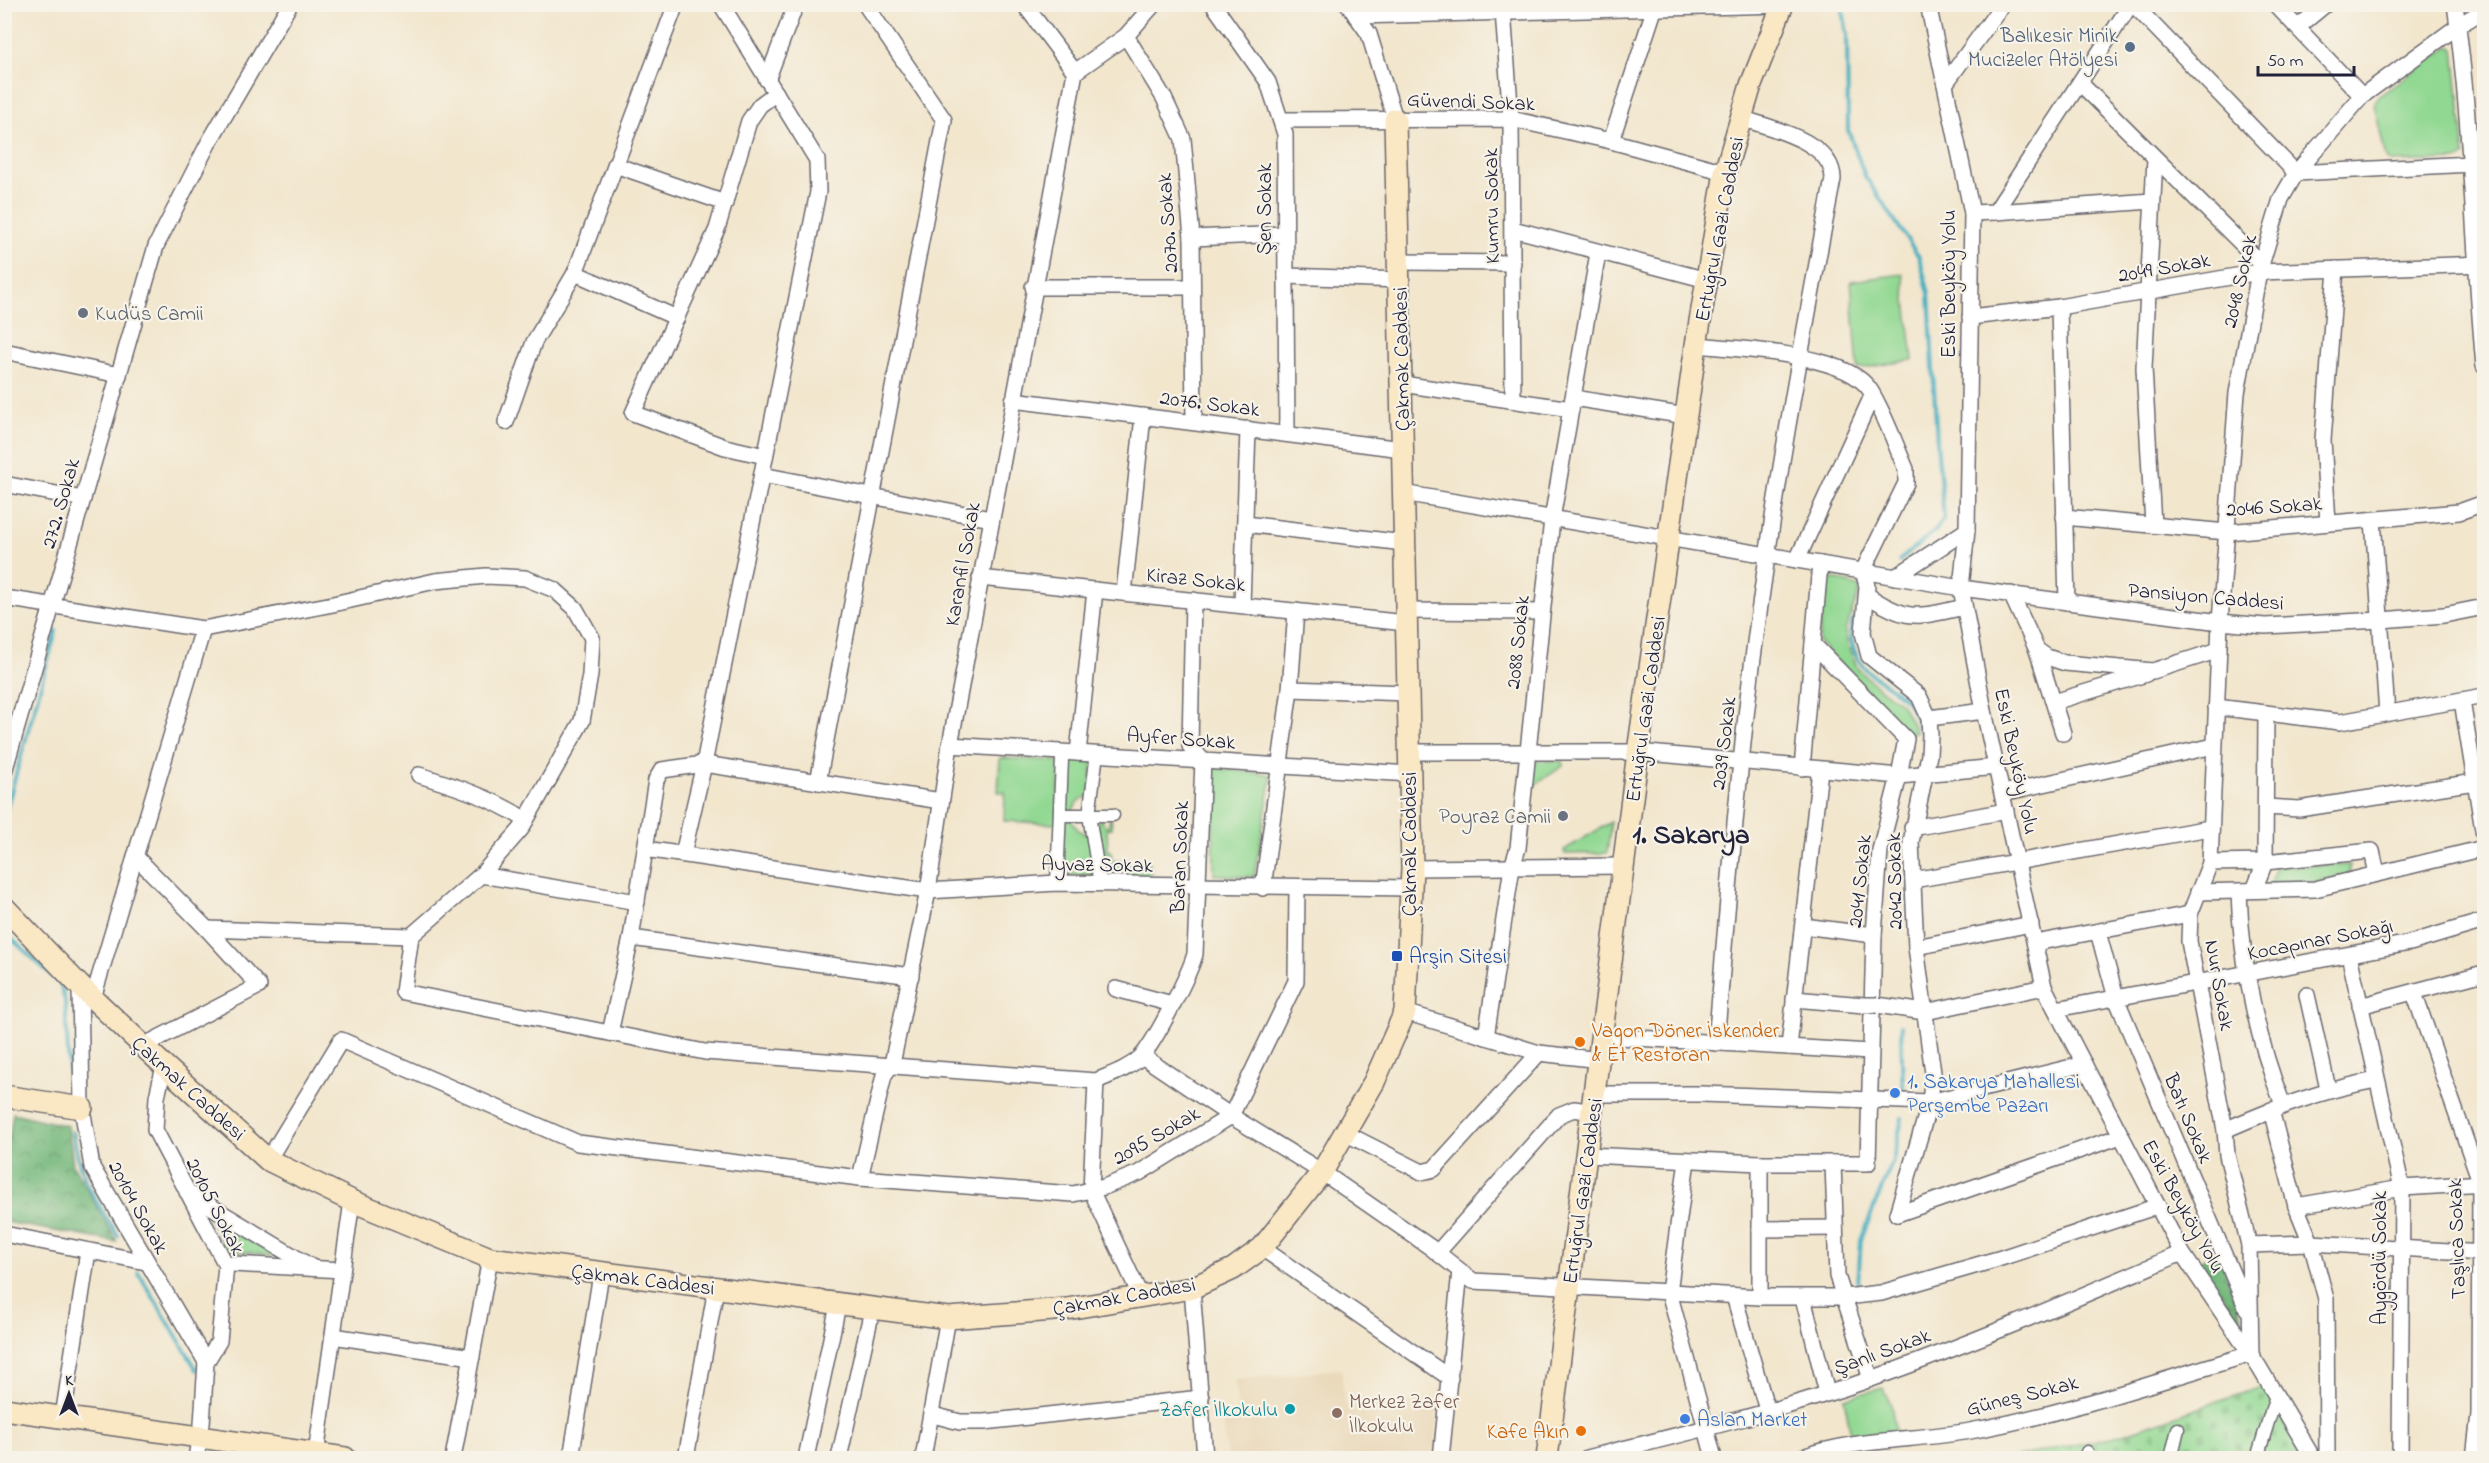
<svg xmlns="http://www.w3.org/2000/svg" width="2489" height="1463" font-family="'Indie Flower',sans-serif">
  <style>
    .built { fill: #ead9ba }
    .green { fill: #91d892; stroke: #5a7d66; stroke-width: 1.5 }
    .forest { fill: url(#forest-crowns); stroke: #4b6d5c; stroke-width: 1.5 }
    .cemetery { fill: url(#cemetery-stones); stroke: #5a7d66; stroke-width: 1.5 }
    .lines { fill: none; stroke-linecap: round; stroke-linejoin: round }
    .stream { stroke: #41adc0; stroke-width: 4 }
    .pedestrian-casing { stroke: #6b676e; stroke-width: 15 }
    .minor-casing { stroke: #6b676e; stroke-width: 18 }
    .secondary-casing { stroke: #6b676e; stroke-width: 24 }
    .pedestrian { stroke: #fff; stroke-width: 12 }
    .minor { stroke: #fff; stroke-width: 15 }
    .secondary { stroke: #fae7c3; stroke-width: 21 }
    .minor-bridge-casing { stroke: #6b676e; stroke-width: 18; stroke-linecap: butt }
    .minor-bridge { stroke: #fff; stroke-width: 15 }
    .service-dot { fill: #5c6f8a; stroke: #f7f3e8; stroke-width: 2 }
    .worship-dot { fill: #6b7280; stroke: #f7f3e8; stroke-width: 2 }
    .transit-dot { fill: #1a4fb4; stroke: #f7f3e8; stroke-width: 2 }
    .food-dot { fill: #e8710a; stroke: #f7f3e8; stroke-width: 2 }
    .shop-dot { fill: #3f7fe0; stroke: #f7f3e8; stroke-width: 2 }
    .culture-dot { fill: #0f9aa8; stroke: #f7f3e8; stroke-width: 2 }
    .education-dot { fill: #8d6e63; stroke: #f7f3e8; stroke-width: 2 }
    .labels { text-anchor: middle; stroke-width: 4.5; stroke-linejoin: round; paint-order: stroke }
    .service-label { font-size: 21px; fill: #4e5e75; stroke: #f7f3e8; text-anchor: end }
    .street-label { font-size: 21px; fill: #22223b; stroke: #f7f3e8 }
    .worship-label { font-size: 21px; fill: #5b616d; stroke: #f7f3e8; text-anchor: start }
    .transit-label { font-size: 21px; fill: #164399; stroke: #f7f3e8; text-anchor: start }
    .food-label { font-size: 21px; fill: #c56008; stroke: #f7f3e8; text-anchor: start }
    .shop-label { font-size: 21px; fill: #366cbe; stroke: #f7f3e8; text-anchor: start }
    .education-label { font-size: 21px; fill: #785e54; stroke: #f7f3e8; text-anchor: start }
    .culture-label { font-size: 21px; fill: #0d838f; stroke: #f7f3e8; text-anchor: end }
    .district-label { font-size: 27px; font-weight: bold; fill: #22223b; stroke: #f7f3e8 }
  </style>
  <defs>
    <pattern id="forest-crowns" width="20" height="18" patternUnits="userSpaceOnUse" patternTransform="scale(1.5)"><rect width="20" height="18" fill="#74b87c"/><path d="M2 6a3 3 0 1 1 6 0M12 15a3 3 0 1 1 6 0" fill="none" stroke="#5f9567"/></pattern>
    <pattern id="cemetery-stones" width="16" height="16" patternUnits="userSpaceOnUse" patternTransform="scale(1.5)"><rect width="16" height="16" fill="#91d892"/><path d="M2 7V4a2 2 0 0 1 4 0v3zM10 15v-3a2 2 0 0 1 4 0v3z" fill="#7db97f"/></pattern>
  </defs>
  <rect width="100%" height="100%" fill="#f7f3e8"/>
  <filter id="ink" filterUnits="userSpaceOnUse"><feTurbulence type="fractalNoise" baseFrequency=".0167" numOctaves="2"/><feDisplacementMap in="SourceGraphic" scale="12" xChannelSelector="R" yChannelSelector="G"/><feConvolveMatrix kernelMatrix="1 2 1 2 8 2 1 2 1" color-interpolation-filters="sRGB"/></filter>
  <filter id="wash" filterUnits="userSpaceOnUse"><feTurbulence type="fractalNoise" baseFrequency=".008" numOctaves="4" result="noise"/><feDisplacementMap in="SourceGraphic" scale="24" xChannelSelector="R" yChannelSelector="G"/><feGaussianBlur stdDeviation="1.35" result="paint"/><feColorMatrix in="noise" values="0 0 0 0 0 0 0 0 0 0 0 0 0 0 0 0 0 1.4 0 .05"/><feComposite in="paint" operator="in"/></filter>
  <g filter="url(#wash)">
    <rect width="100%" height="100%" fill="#f2e6cd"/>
    <!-- built -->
    <path class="built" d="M1341,1369L1345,1405L1438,1399L1434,1452L1374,1458H1227L1223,1423L1239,1420L1235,1380Z"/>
    <!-- green -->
    <g class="green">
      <path d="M2450,46L2454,49L2465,156L2460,160L2390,162L2386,158L2374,104L2379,96Z"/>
      <path d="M1903,274L1913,360L1858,369L1851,281Z"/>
      <path d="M1824,576L1861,587L1845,631L1848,646L1858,669L1880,689L1901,703L1916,732L1905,733L1819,642Z"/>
      <path d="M1000,758L1060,761L1057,824L1004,821L1005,792H998Z"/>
      <path d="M1064,759L1093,760L1090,797C1080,797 1075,804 1072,813H1062Z"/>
      <path d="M1537,761H1562L1563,766L1530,788L1532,765Z"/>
      <path d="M1214,768L1272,775L1254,877L1214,875L1212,771Z"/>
      <path d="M1111,817L1112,828L1107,829L1108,851H1111L1112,861H1128L1129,864L1150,863L1151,876L1101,875L1094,822L1101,820L1107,828Z"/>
      <path d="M1062,818H1071C1075,827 1079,834 1090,834L1097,875H1059Z"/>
      <path d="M1611,822L1607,853L1565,854L1564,850Z"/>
      <path d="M2350,864V874L2305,885H2271L2275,867Z"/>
      <path d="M208,1217L278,1256L227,1250Z"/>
      <path d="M1883,1388L1891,1405L1896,1433L1852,1440L1844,1398Z"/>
    </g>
    <!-- forest -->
    <g class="forest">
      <path d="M13,1113L68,1126L73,1165L117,1242L5,1222V1161Z"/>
      <path d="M2219,1252L2245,1329L2199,1261Z"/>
    </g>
    <!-- cemetery -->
    <path class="cemetery" d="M2265,1386L2275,1399L2302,1458H2013L2120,1435Z"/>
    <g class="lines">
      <!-- stream -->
      <g class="stream">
        <path d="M1842,4L1847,35L1848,130L1865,176L1919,257L1929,293L1937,443L1944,518L1936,530L1899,561"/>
        <path d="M1859,613C1851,621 1849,633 1852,644C1861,677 1885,679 1906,700C1913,709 1917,719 1920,730"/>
        <path d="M4,817L56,631"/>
        <path d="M4,932L60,983L65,1001L70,1087"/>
        <path d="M1901,1025L1903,1094"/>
        <path d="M73,1132C78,1177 95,1199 118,1236"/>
        <path d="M138,1272L197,1370"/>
        <path d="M1858,1284L1861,1240L1893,1160L1902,1118"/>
      </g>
    </g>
  </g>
  <g filter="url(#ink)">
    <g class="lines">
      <defs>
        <g id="pedestrian">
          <path d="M1096,761L1089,815L1100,884"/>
          <path d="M1060,815H1113"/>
          <path d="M1057,883L1062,759"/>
          <path d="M2086,1458L2087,1452"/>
          <path d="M2171,1458L2178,1429"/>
          <path d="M2257,1458L2275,1399"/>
        </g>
        <g id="minor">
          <path d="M1024,4L1075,72"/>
          <path d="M1213,4L1268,82L1285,134L1287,434"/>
          <path d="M1348,4L1369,34L1395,119"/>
          <path d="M1928,4L1972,213L1967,530L1961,588L1984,711L2044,987L2182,1253L2259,1367L2313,1458"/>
          <path d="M2133,4L2296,173L2471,164"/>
          <path d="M2275,4L2362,96"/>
          <path d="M2455,4C2472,124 2473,246 2484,366"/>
          <path d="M1503,11L1511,119L1513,400"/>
          <path d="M1356,16L1782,5"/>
          <path d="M2298,27L2326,4"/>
          <path d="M1126,36L1164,98L1183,139L1192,238L1194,422"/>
          <path d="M1075,72L1126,36L1154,4"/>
          <path d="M767,80L796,4"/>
          <path d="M2080,83L2262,264"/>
          <path d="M1945,84L2003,4"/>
          <path d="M1281,120L1511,119L1611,141L1725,172"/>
          <path d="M1611,141L1656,4"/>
          <path d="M615,165L725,203"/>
          <path d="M1995,212L2152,201"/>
          <path d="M1972,213L1995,212L2131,4"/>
          <path d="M1513,229L1707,280"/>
          <path d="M1192,238L1284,234"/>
          <path d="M1400,262L1513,263"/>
          <path d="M575,273L677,318"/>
          <path d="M1286,276L1400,280"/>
          <path d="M1033,287H1192"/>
          <path d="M2059,307L2067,602"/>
          <path d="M1970,317L2059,307L2259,272L2484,264"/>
          <path d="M1696,345C1737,349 1847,353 1870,390C1885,414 1895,444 1906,469V483L1863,571L1867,586L1863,633L1869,656L1919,696L1929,718L1930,735L1929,755L1911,842L1916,947L1933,1073L1930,1102L1897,1214"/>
          <path d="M4,351L119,375"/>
          <path d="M1402,384L1571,409"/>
          <path d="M1573,398L1686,416"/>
          <path d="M1013,400L1402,449"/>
          <path d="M506,422L534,342L575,273L676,4"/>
          <path d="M765,456L725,447L633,413L717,229L749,121L760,105L776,93"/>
          <path d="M762,475L991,519"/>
          <path d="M4,484L83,499"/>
          <path d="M1403,493L1961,588L2220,622L2265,626L2381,620L2444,615L2484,607"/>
          <path d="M2064,517L2227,532L2459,512L2484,503"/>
          <path d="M2373,520L2387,713"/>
          <path d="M2328,523L2323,440L2336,269"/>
          <path d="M1245,524L1404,543"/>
          <path d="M2153,525L2144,368L2155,159"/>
          <path d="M1797,560L1872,396"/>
          <path d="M1895,577L1967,530"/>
          <path d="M980,578L1406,623"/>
          <path d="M1124,593L1143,416"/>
          <path d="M2011,594L2037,650L2047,657L2065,663L2153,671L2219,650"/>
          <path d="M1867,595C1909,623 1918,617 1964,607"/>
          <path d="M4,598L203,629L333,604L435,581L486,576L525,578L555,590L575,608L592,638L590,675L582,721L521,829L481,875L411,936L207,929"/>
          <path d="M1242,605L1248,429"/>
          <path d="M1406,611L1542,612"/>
          <path d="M2037,650L2063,733"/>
          <path d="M1290,689L1408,693"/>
          <path d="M2462,701L2484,836"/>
          <path d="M2054,702L2146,674"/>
          <path d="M2216,707L2340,722L2484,696"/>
          <path d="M1929,718L1984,711"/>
          <path d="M950,745L1410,774"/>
          <path d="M1409,752H1638L1899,776L1997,767"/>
          <path d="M1078,753L1095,590"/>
          <path d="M1802,768L1820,564"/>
          <path d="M4,772L156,246L208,144L290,4"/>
          <path d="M419,775C458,787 492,798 526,820"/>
          <path d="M818,782L944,120L865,4"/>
          <path d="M2003,793L2214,746"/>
          <path d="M2266,807L2299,809L2475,782"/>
          <path d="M1912,828L2006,811"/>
          <path d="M645,849L928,891L1057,883L1411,888"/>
          <path d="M683,854L704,764L818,192L817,160L721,4"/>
          <path d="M135,856L207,929L259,986L143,1046"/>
          <path d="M1412,868L1624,866"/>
          <path d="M2377,874L2484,848"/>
          <path d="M481,875L637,902"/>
          <path d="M1913,880L2210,828"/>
          <path d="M1263,888L1290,689L1296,611"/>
          <path d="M2254,890L2265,862L2266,713"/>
          <path d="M2198,892L2315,889L2377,874L2372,851L2265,862L2210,863"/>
          <path d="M2239,892C2241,963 2257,1039 2283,1105"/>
          <path d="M1803,926L1874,935"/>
          <path d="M2098,932L2116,998L2247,1309"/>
          <path d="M411,936L403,992L705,1052L1096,1081C1112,1074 1128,1069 1141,1057C1155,1042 1190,973 1195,954L1203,761L1190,746L1193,600"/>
          <path d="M631,938L911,976"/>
          <path d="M2035,943L2190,914"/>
          <path d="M1916,947L2031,924"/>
          <path d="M2349,955L2402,1188L2400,1458"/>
          <path d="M80,986L82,1108L92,1167L206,1362"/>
          <path d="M1116,989L1172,1004"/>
          <path d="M2414,993L2480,1181L2479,1414L2474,1458"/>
          <path d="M2307,995L2328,1089"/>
          <path d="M93,998L203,629"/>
          <path d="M1794,999L1864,1005"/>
          <path d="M1877,1005L1925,1012L2044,987"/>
          <path d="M2360,1006L2484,973"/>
          <path d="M2056,1009L2410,943L2484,921"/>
          <path d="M1405,1012L1539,1053L1600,1060"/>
          <path d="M610,1033L631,938L656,780L662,770L704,764L941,801"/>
          <path d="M1603,1036L1870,1052"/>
          <path d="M1486,1037L1512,867L1518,848L1552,519L1598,253"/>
          <path d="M1716,1043C1724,949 1731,856 1741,762C1761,566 1796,372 1833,179C1833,141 1770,128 1741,118"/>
          <path d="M1789,1047L1820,770"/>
          <path d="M1142,1056L1231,1116L1322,1172L1430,1247L1473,1281L1760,1297H1845L1881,1293L1998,1259L2158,1206"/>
          <path d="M164,1066L157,1097L155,1130L226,1265L219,1341L206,1362L202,1424L196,1458"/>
          <path d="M1096,1081L1091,1190L1141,1297"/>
          <path d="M1595,1094H1701L1930,1102L2084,1064"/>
          <path d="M2271,1110L2296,1206L2311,1243L2326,1299L2327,1458"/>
          <path d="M2225,1130C2278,1107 2319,1091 2376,1080"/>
          <path d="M1345,1133L1422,1172L1434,1169L1539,1053"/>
          <path d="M1587,1155L1760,1163H1868L1874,935L1880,850L1899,776L1906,739L1813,644"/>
          <path d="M268,1160L341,1040L578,1143L860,1178L1073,1194L1104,1187L1139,1173L1231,1116L1296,981L1297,888"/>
          <path d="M1687,1160L1669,1292L1714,1458"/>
          <path d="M1760,1163V1297"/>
          <path d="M1833,1163L1837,1276L1871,1379"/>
          <path d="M860,1178L884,1075L892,1064L928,891L950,745L1075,72"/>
          <path d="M187,1192L313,1268"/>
          <path d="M2296,1206L2402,1188L2484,1183"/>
          <path d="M1897,1214L2121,1136"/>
          <path d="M1760,1229L1835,1228"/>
          <path d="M4,1234L146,1262"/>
          <path d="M2249,1245L2311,1243L2484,1253"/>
          <path d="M1262,1248L1450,1378"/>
          <path d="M1437,1253L1559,1115L1574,1109L1593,1112"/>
          <path d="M233,1264L342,1270"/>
          <path d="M1192,1288L1205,1458"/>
          <path d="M1734,1296L1767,1410"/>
          <path d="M1803,1298L1827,1393"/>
          <path d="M333,1336L472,1357"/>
          <path d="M933,1415L960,1422H984L1201,1398"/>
          <path d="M63,1417L88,1251"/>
          <path d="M316,1454L352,1201"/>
          <path d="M453,1458L490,1258"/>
          <path d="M571,1458L601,1274"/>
          <path d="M686,1458L716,1288"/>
          <path d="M806,1458L838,1305"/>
          <path d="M839,1458L872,1310"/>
          <path d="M923,1458L948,1318"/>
          <path d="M1441,1458L1460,1271"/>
          <path d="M1587,1458C1682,1434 1778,1412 1871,1379C1976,1342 2079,1297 2182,1253"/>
          <path d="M1800,1458C1855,1438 1913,1441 1970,1431C2065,1414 2158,1381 2251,1354L2249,1245L2227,1155L2225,1130L2189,941L2190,914L2210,863L2220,622L2237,393L2259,272L2281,199L2296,173L2362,96L2458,26L2484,10"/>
        </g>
        <g id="secondary">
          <path d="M4,907L80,986L158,1060L268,1160L352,1201L490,1258L948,1318L1067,1309L1192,1288L1233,1269L1262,1248L1322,1172L1374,1082L1405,1012L1412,868L1395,119"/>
          <path d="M4,1096L82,1108"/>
          <path d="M4,1409L345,1458"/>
          <path d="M1547,1458L1638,752L1696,345L1725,172L1751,85L1783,4"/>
        </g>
      </defs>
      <!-- pedestrian casing -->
      <use href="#pedestrian" class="pedestrian-casing"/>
      <!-- minor casing -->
      <use href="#minor" class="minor-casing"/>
      <!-- secondary casing -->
      <use href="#secondary" class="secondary-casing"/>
      <!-- pedestrian -->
      <use href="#pedestrian" class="pedestrian"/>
      <!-- minor -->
      <use href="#minor" class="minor"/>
      <!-- secondary -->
      <use href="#secondary" class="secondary"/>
      <defs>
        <path id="minor-bridge" d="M1864,1005H1877"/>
      </defs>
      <!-- minor-bridge casing -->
      <use href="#minor-bridge" class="minor-bridge-casing"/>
      <!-- minor-bridge -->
      <use href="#minor-bridge" class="minor-bridge"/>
    </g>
  </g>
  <!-- markers -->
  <circle class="service-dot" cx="2130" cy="47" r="6"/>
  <g class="worship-dot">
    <circle cx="83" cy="313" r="6"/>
    <circle cx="1563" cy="816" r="6"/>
  </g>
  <rect class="transit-dot" x="1391" y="950" width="12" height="12" rx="3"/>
  <g class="food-dot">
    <circle cx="1580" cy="1042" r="6"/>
    <circle cx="1581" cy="1431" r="6"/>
  </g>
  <g class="shop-dot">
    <circle cx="1895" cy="1093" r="6"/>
    <circle cx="1685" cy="1419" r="6"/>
  </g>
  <circle class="culture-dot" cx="1290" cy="1409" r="6"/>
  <circle class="education-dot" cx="1337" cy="1413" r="6"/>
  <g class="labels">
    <!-- service labels -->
    <g class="service-label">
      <text x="2118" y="42">Balıkesir Minik<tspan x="2118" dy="24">Mucizeler Atölyesi</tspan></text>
    </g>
    <!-- street labels -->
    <g class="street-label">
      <text transform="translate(1471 101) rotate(2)" y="7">Güvendi Sokak</text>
      <text transform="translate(1491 206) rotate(-91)" y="7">Kumru Sokak</text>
      <text transform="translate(1264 209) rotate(-90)" y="7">Şen Sokak</text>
      <text transform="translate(1167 223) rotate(-94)" y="7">2070. Sokak</text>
      <text transform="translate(1719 229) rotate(-79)" y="7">Ertuğrul Gazi Caddesi</text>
      <text transform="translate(2164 267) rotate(-10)" y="7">2049 Sokak</text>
      <text transform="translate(2239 281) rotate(-77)" y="7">2048 Sokak</text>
      <text transform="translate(1948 284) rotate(-90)" y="7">Eski Beyköy Yolu</text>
      <text transform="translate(1401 359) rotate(-91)" y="7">Çakmak Caddesi</text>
      <text transform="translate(1210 403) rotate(7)" y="7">2076. Sokak</text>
      <text transform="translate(60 503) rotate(-74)" y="7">272. Sokak</text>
      <text transform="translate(2274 506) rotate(-4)" y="7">2046 Sokak</text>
      <text transform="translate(962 564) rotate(-80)" y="7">Karanfil Sokak</text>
      <text transform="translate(1196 579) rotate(6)" y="7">Kiraz Sokak</text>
      <text transform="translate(2206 596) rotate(5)" y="7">Pansiyon Caddesi</text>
      <text transform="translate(1517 642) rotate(-84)" y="7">2088 Sokak</text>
      <text transform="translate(1645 709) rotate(-82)" y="7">Ertuğrul Gazi Caddesi</text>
      <text transform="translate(1181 738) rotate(4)" y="7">Ayfer Sokak</text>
      <text transform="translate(1723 743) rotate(-83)" y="7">2039 Sokak</text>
      <text transform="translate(2017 761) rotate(78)" y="7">Eski Beyköy Yolu</text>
      <text transform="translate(1409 844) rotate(-90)" y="7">Çakmak Caddesi</text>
      <text transform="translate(1179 857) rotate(-88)" y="7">Baran Sokak</text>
      <text transform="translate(1097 864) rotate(1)" y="7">Ayvaz Sokak</text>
      <text transform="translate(1859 881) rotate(-84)" y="7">2041 Sokak</text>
      <text transform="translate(1894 881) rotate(-91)" y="7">2042 Sokak</text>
      <text transform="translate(2320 939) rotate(-11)" y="7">Kocapınar Sokağı</text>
      <text transform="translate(2220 985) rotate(80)" y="7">Nur Sokak</text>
      <text transform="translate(189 1088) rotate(42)" y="7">Çakmak Caddesi</text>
      <text transform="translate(2189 1118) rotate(67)" y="7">Batı Sokak</text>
      <text transform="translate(1156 1135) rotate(-30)" y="7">2095 Sokak</text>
      <text transform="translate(1582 1191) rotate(-82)" y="7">Ertuğrul Gazi Caddesi</text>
      <text transform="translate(216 1206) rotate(63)" y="7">20105 Sokak</text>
      <text transform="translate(2184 1206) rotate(61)" y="7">Eski Beyköy Yolu</text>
      <text transform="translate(139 1207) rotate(61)" y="7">20104 Sokak</text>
      <text transform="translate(2456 1239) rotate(-92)" y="7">Taşlıca Sokak</text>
      <text transform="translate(2379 1258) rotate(-90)" y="7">Aygördü Sokak</text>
      <text transform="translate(643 1279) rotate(7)" y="7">Çakmak Caddesi</text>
      <text transform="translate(1124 1296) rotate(-10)" y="7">Çakmak Caddesi</text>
      <text transform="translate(1882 1351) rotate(-20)" y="7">Şanlı Sokak</text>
      <text transform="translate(2022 1395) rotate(-14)" y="7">Güneş Sokak</text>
    </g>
    <!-- worship labels -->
    <g class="worship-label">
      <text x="95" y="320">Kudüs Camii</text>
      <text x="1551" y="823" text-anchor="end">Poyraz Camii</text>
    </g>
    <!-- transit labels -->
    <g class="transit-label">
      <text x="1409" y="963">Arşin Sitesi</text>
    </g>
    <!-- food labels -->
    <g class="food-label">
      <text x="1592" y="1037">Vagon Döner İskender<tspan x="1592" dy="24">&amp; Et Restoran</tspan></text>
      <text x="1569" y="1438" text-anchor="end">Kafe Akın</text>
    </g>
    <!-- shop labels -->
    <g class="shop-label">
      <text x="1907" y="1088">1. Sakarya Mahallesi<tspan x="1907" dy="24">Perşembe Pazarı</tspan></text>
      <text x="1697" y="1426">Aslan Market</text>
    </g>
    <!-- education labels -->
    <g class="education-label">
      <text x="1349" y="1408">Merkez Zafer<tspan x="1349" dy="24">İlkokulu</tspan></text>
    </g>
    <!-- culture labels -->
    <g class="culture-label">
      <text x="1278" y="1416">Zafer İlkokulu</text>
    </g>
    <!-- district labels -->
    <g class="district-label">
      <text x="1691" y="843">1. Sakarya</text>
    </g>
  </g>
  <!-- margin -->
  <rect width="2489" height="1463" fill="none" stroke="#f7f3e8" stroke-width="24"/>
  <!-- north arrow -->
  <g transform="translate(69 1394)" stroke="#f7f3e8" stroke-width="4.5" paint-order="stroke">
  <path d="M0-4.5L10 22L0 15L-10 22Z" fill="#22223b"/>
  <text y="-9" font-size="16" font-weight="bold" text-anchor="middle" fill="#22223b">K</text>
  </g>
  <!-- scale -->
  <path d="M2258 66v9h96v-9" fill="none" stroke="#22223b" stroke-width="3"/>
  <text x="2267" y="66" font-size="18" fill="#22223b" stroke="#f7f3e8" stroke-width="4.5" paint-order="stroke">50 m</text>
</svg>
